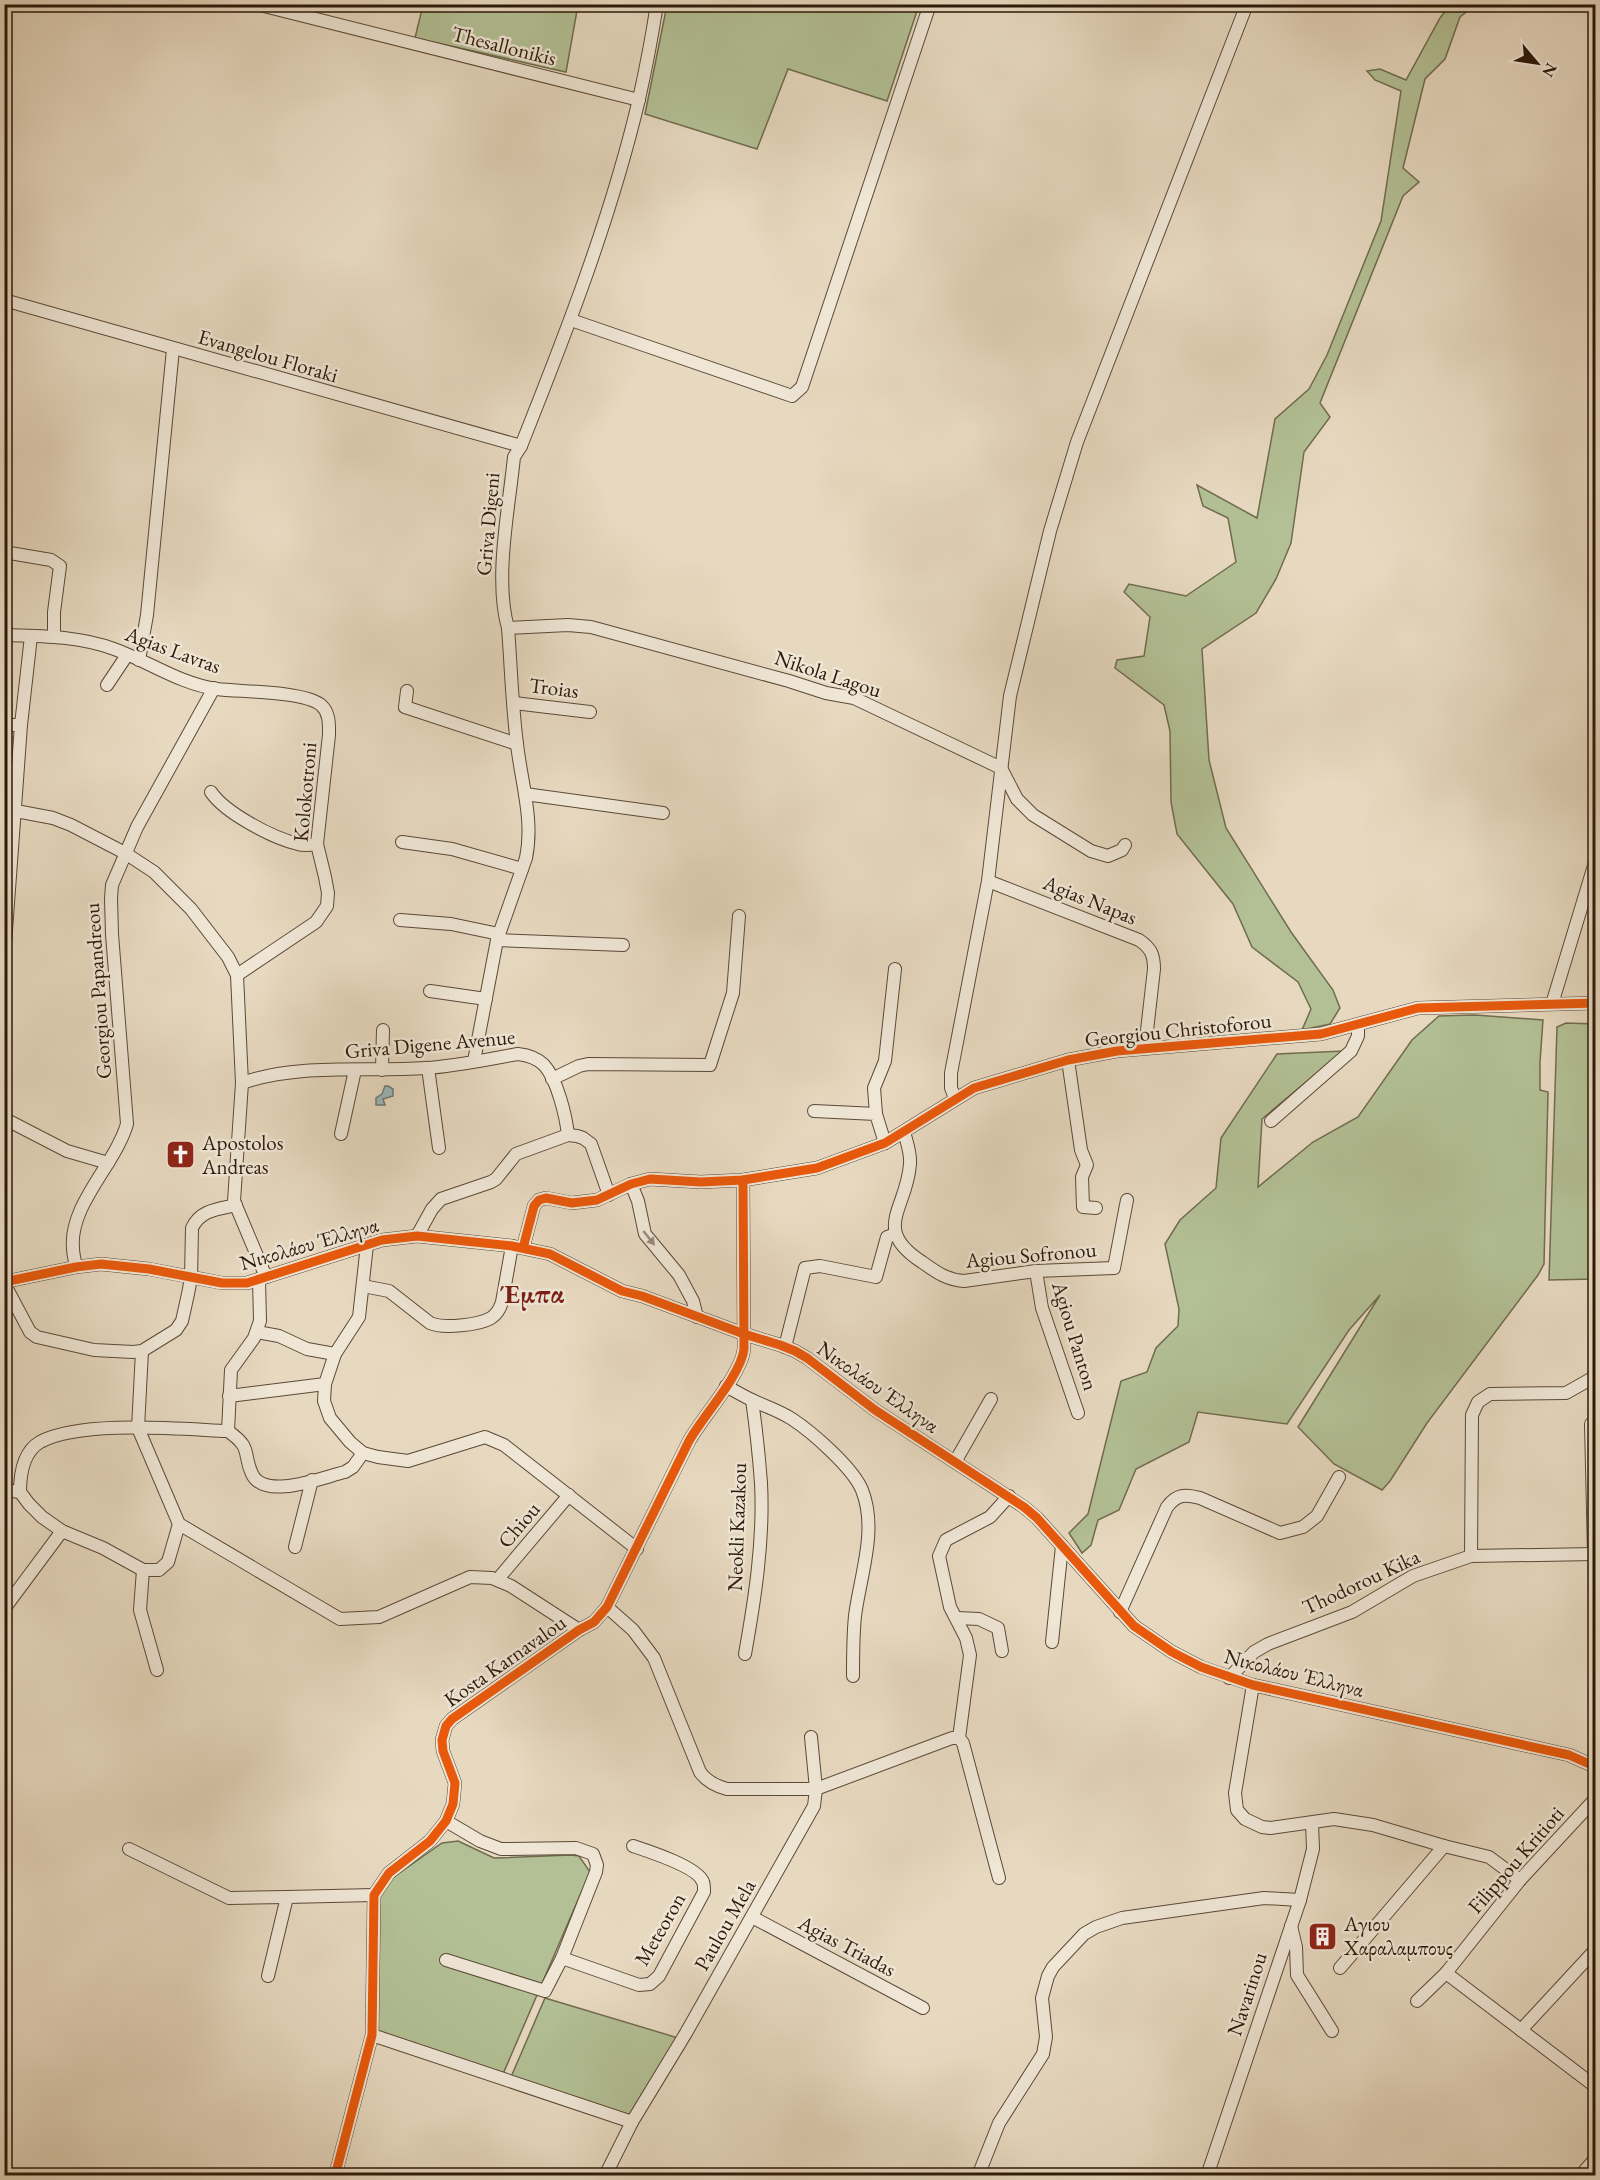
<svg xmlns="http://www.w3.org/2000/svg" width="1600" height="2180" font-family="'EB Garamond',serif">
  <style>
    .green { fill: #b3c095; stroke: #706c4f; stroke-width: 1.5 }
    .water { fill: #99b9bb; stroke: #6d7974; stroke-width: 1.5 }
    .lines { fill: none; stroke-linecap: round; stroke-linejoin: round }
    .minor-casing { stroke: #5b4937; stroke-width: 14 }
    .minor { stroke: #efe6d6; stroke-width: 12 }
    .cycleway-casing { stroke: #efe6d6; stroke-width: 13 }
    .cycleway { stroke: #e8590c; stroke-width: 9 }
    .oneway { fill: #978a7a }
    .labels { text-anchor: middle; stroke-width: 5; stroke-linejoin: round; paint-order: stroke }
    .street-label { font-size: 21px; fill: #2c1909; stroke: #efe6d6 }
    .poi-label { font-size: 21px; fill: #2c1909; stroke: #efe6d6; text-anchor: start }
    .district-label { font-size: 27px; font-weight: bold; fill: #7a1f14; stroke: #efe6d6 }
  </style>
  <rect width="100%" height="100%" fill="#e7d9c0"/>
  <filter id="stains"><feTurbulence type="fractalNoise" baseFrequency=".00333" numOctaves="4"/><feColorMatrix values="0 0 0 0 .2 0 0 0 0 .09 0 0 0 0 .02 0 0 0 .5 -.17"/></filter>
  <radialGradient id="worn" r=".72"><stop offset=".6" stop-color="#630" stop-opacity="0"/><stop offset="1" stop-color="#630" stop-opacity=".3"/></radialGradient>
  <!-- green -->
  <g class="green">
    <path d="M423,5H578L566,72L415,38Z"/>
    <path d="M667,5V4L919,5L887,101L788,69L757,149L645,114Z"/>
    <path d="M1450,5H1475L1460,17L1445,59L1425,79L1403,168L1419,182L1403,196L1320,403L1330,417L1304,452L1291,543L1276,579L1256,613L1202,649L1209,760L1226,828L1291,932L1333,990L1340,1008L1330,1024L1302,1030L1311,1009L1298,982L1252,947L1233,904L1177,834L1171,802L1170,731L1164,705L1115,668L1117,660L1144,656L1150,617L1124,592L1129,584L1186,596L1236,562L1228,518L1203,506L1197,485L1257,518L1275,419L1309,389L1327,355L1381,221L1401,91L1375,80L1367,71L1380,69L1406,80L1440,18Z"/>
    <path d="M1475,1015L1543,1020L1540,1062V1090L1548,1092L1544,1264L1538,1275L1427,1423L1390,1481L1382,1490L1334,1464L1298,1427L1380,1295L1349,1330L1287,1424L1198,1412L1189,1442L1136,1469L1119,1510L1098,1520L1091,1545L1082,1553L1069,1533L1088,1514L1121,1381L1147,1372L1156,1348L1178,1326L1179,1309L1165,1244L1180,1220L1216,1188L1221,1138L1277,1054L1343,1051L1262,1119L1258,1187L1313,1142L1358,1117L1412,1040L1439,1016Z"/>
    <path d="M1566,1023L1595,1024V1279L1549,1280L1557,1027Z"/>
    <path d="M458,1841L494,1858L571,1855L579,1856L590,1872L503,2074L378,2031V1897L388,1881L442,1843Z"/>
    <path d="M545,1998L675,2037L676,2043L630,2118L511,2077Z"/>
  </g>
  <!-- water -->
  <path class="water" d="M385,1086H388L393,1089V1096L383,1099L385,1105H376V1098L382,1094Z"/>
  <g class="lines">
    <defs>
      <g id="minor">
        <path d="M256,4L639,100"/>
        <path d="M4,300L521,446"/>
        <path d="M571,320L792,396L802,387L930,4"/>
        <path d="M4,552L51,560L60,566L54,612V637"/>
        <path d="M508,628L568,625L591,627L789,681L826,693L854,698L1001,768L1017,799L1033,815L1091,851L1108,856L1122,850L1125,845"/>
        <path d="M4,635C41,636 79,636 114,649C148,661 180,684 217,689C241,692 303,691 321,705C330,713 329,725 329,735L317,844L325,877L328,893L327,906L316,922L237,975"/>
        <path d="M139,660L147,615L173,349"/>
        <path d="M107,685L127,655"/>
        <path d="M407,691L405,707L517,744"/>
        <path d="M514,703L590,712"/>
        <path d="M4,725H21"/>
        <path d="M211,792C225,813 273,838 298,844C304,846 311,845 317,844"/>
        <path d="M525,794L663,813"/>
        <path d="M16,811L53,818L71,825L125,853L154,872L191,909L228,957L237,975L242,1083L234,1201L266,1277"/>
        <path d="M402,842L452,849L522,869"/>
        <path d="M988,881L1139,940C1151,948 1154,955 1154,969L1145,1048"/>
        <path d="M400,920L451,924L499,934"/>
        <path d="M497,940L623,945"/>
        <path d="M4,958L21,725L31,636"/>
        <path d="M430,991L486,999"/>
        <path d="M1552,1004L1596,859"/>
        <path d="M1068,1060L1081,1150L1087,1165L1082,1177L1083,1207L1096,1208"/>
        <path d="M474,1061L497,940L526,858C534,820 521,781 517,744C512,705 511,666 508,628C494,579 509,508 514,457L521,446C566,333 611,218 639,99C646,68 652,36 657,4"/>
        <path d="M428,1068L439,1148"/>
        <path d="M382,1070L383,1030"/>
        <path d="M552,1079L579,1066L588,1064L710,1065L733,993L739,916"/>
        <path d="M242,1083C298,1063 367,1072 426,1068C457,1066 488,1059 518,1054C527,1055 537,1058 544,1065C557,1079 566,1116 568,1135"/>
        <path d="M955,1098L951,1088V1073L988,881L1010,696L1050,531L1077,442L1247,4"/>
        <path d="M814,1111L876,1114L885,1143"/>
        <path d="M876,1114L874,1088L885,1061L895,969"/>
        <path d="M5,1119L67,1151L108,1163"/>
        <path d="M1271,1121L1351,1051L1358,1036V1025"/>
        <path d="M904,1132C907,1143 911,1153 910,1164C907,1209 871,1229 922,1262C936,1272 947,1280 964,1281L1036,1271L1114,1268L1127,1200"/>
        <path d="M341,1134L355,1070"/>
        <path d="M631,1184L638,1201L645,1234L679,1275L693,1301L697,1317"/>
        <path d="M417,1236L432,1209L441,1199L491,1182L496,1179L516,1154L568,1135L577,1136L583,1138L591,1144L609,1195"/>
        <path d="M367,1245L359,1317L335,1354L325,1384L324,1401L330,1418L350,1442L363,1453L378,1457L408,1461L485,1437L504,1445L637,1549"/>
        <path d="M523,1248L534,1206L539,1200L546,1198L572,1203L597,1200L631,1184L650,1179L701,1182L743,1180L817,1168L885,1143L974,1088L1068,1060L1117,1051L1321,1034L1418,1008L1596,1003"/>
        <path d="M76,1267C75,1261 73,1254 73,1248C69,1205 115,1165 127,1124L112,934L111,898L112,885L137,827L214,688"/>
        <path d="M1036,1271L1042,1308L1078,1413"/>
        <path d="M4,1282L76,1267L101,1264L149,1269L222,1283H247L382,1240L417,1236L512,1246L550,1254L622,1291L642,1296L744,1334L780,1345L795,1351L807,1358L875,1410L1024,1507L1037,1518L1134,1626L1172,1652L1201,1667L1253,1685L1569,1755L1596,1767"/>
        <path d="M4,1283L30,1332L37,1337L94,1350L133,1352L142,1351L176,1330L182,1321L188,1294L191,1278L192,1228C200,1210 218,1209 236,1205"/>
        <path d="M363,1286L389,1291L430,1323C443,1329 479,1325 491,1318C497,1314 500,1309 502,1302L512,1246"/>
        <path d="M257,1332L279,1336L307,1349L335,1354"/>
        <path d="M785,1347L805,1268L820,1266L876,1277L887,1237L895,1234"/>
        <path d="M142,1351L138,1428L179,1524L340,1619L379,1617L470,1577L492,1578L511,1586L579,1630"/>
        <path d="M726,1386C735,1391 745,1397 754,1401C767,1407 780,1411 792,1419C812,1432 853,1468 862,1490C878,1530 860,1576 855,1616C853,1636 853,1656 853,1676"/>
        <path d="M229,1396L325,1384"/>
        <path d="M1591,1424L1594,1554"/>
        <path d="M228,1431C253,1449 242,1452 252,1474C265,1501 323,1477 345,1472L353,1467L363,1453"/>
        <path d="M228,1431L231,1370L254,1338L260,1321L259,1279"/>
        <path d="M955,1462L991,1399"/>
        <path d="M4,1490L20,1492"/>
        <path d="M179,1524L168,1562L159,1570H143L103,1548L62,1531L42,1517L29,1504L20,1492C20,1474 23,1452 40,1442C81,1420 179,1429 228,1431"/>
        <path d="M295,1547L312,1480"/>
        <path d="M1471,1556L1472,1415L1478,1402L1490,1394L1566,1393L1596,1376"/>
        <path d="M143,1570L140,1610L157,1670"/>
        <path d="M498,1579L569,1495"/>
        <path d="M607,1607L633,1630L654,1658L700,1772C707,1782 716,1786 727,1789H816L952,1738H959L963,1743L999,1878"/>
        <path d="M4,1609L62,1531"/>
        <path d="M1120,1612L1167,1507C1177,1494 1185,1494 1200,1498L1280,1533L1303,1527L1317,1516L1339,1477"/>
        <path d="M957,1618L979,1619L998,1628L1002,1651"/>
        <path d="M1052,1642L1062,1546"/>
        <path d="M745,1654C755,1598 764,1540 761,1483C759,1455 756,1428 752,1400"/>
        <path d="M1229,1678L1254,1652L1268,1644L1352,1612L1413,1576L1471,1556L1596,1554"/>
        <path d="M1253,1685L1235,1793L1237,1810L1245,1819L1262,1827L1270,1828L1334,1819L1373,1825L1444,1846L1489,1857L1520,1880"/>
        <path d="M959,1738L970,1655L966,1638L950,1607L939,1556L946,1540L990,1517L1009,1496"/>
        <path d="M129,1849L229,1898L287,1897"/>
        <path d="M752,1917L923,2008"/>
        <path d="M1291,1926L1296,1947L1297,1975L1332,2031"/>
        <path d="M562,1958L639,1985L650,1984L659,1976L704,1892C704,1890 704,1884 703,1882C698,1867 648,1851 633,1846"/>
        <path d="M446,1960L545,1991L562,1958L596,1872L597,1865L593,1854L576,1848L501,1849L480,1841L446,1821"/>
        <path d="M1340,1968L1444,1846"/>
        <path d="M1446,1973L1596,2087"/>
        <path d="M268,1976L287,1897L374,1895"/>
        <path d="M1417,2001L1446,1973L1520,1880L1596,1798"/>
        <path d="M1521,2030L1596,1949"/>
        <path d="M372,2035L632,2122"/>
        <path d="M335,2176L372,2035L374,1895L389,1873L430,1841L446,1821L453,1804L455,1783L443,1751L442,1740L446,1726L452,1719L579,1630L594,1622L607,1607L689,1441C703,1416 741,1375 744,1349L743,1180"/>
        <path d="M605,2176L632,2122L686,2033L814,1806L816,1789L811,1737"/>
        <path d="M978,2176L999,2123L1043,2054L1046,2037L1042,1998L1048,1976L1053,1967L1084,1934L1096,1927L1122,1918L1264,1898L1300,1900"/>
        <path d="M1207,2176L1300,1900L1313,1849L1312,1823"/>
        <path d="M1580,2176L1596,2158"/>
      </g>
    </defs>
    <!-- minor casing -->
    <use href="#minor" class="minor-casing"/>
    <!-- minor -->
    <use href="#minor" class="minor"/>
    <defs>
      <g id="cycleway">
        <path d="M523,1248L534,1206L539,1200L546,1198L572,1203L597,1200L631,1184L650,1179L701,1182L743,1180L817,1168L885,1143L974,1088L1068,1060L1117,1051L1321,1034L1418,1008L1596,1003"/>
        <path d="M4,1282L76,1267L101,1264L149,1269L222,1283H247L382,1240L417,1236L512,1246L550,1254L622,1291L642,1296L744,1334L780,1345L795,1351L807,1358L875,1410L1024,1507L1037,1518L1134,1626L1172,1652L1201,1667L1253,1685L1569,1755L1596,1767"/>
        <path d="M335,2176L372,2035L374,1895L389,1873L430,1841L446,1821L453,1804L455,1783L443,1751L442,1740L446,1726L452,1719L579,1630L594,1622L607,1607L689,1441C703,1416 741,1375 744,1349L743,1180"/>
      </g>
    </defs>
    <!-- cycleway casing -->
    <use href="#cycleway" class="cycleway-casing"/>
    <!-- cycleway -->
    <use href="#cycleway" class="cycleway"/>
  </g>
  <!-- one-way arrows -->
  <defs><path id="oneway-solid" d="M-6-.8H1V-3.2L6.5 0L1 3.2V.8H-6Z" transform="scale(1.5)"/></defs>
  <use class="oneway" href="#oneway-solid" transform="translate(649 1238) rotate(52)"/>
  <!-- icons -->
  <defs>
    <symbol id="church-square" viewBox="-11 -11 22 22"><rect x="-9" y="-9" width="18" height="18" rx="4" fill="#8f2418" stroke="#efe6d6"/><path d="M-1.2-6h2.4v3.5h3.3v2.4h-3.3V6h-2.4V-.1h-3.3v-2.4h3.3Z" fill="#fff"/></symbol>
    <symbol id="building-square" viewBox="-11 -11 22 22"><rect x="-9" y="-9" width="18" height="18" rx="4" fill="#8f2418" stroke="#efe6d6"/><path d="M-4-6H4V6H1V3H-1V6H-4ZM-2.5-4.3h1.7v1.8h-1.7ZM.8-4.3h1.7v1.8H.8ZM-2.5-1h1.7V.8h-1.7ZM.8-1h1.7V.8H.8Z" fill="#fff"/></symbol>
  </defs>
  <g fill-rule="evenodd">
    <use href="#church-square" x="164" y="1138" width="33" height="33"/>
    <use href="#building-square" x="1306" y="1920" width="33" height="33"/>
  </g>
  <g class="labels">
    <!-- street labels -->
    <g class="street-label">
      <text transform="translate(504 46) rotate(14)" y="7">Thesallonikis</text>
      <text transform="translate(268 356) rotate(16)" y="7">Evangelou Floraki</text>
      <text transform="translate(488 524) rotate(-85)" y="7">Griva Digeni</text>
      <text transform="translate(173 650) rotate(20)" y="7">Agias Lavras</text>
      <text transform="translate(828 674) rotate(18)" y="7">Nikola Lagou</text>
      <text transform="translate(554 688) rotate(7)" y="7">Troias</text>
      <text transform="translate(305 792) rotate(-85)" y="7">Kolokotroni</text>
      <text transform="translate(1090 900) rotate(22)" y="7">Agias Napas</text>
      <text transform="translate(98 991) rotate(-94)" y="7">Georgiou Papandreou</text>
      <text transform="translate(1178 1030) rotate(-6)" y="7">Georgiou Christoforou</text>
      <text transform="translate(430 1044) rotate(-5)" y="7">Griva Digene Avenue</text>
      <text transform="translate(309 1244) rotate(-16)" y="7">Νικολάου Έλληνα</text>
      <text transform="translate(1031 1255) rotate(-5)" y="7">Agiou Sofronou</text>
      <text transform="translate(1075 1336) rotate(73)" y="7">Agiou Panton</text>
      <text transform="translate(878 1387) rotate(35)" y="7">Νικολάου Έλληνα</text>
      <text transform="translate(519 1525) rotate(-50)" y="7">Chiou</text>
      <text transform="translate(737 1527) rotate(-88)" y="7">Neokli Kazakou</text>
      <text transform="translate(1361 1582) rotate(-25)" y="7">Thodorou Kika</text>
      <text transform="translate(505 1661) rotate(-35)" y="7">Kosta Karnavalou</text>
      <text transform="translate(1294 1673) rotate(14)" y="7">Νικολάου Έλληνα</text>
      <text transform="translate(1516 1860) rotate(-49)" y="7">Filippou Kritioti</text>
      <text transform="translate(725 1925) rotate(-60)" y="7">Paulou Mela</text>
      <text transform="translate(660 1929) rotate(-60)" y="7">Meteoron</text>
      <text transform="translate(847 1946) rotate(28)" y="7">Agias Triadas</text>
      <text transform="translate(1247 1994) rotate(-72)" y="7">Navarinou</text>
    </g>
    <!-- poi labels -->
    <g class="poi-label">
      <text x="202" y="1150">Apostolos<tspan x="202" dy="24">Andreas</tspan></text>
      <text x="1344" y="1931">Αγιου<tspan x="1344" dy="24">Χαραλαμπους</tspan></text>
    </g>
    <!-- district labels -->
    <g class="district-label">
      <text x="532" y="1303">Έμπα</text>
    </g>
  </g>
  <!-- margin -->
  <rect width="1600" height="2180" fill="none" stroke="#e7d9c0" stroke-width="24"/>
  <rect x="6" y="6" width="1588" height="2168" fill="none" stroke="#2c1909" stroke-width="3"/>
  <rect x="12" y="12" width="1576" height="2156" fill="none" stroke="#2c1909" stroke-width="1.5"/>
  <!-- north arrow -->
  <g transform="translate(1537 63) rotate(119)" stroke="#efe6d6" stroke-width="4.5" paint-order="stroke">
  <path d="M0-4.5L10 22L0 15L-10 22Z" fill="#2c1909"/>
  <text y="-9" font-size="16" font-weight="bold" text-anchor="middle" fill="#2c1909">N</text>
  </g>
  <rect width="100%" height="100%" filter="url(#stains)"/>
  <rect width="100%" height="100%" fill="url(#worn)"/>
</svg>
